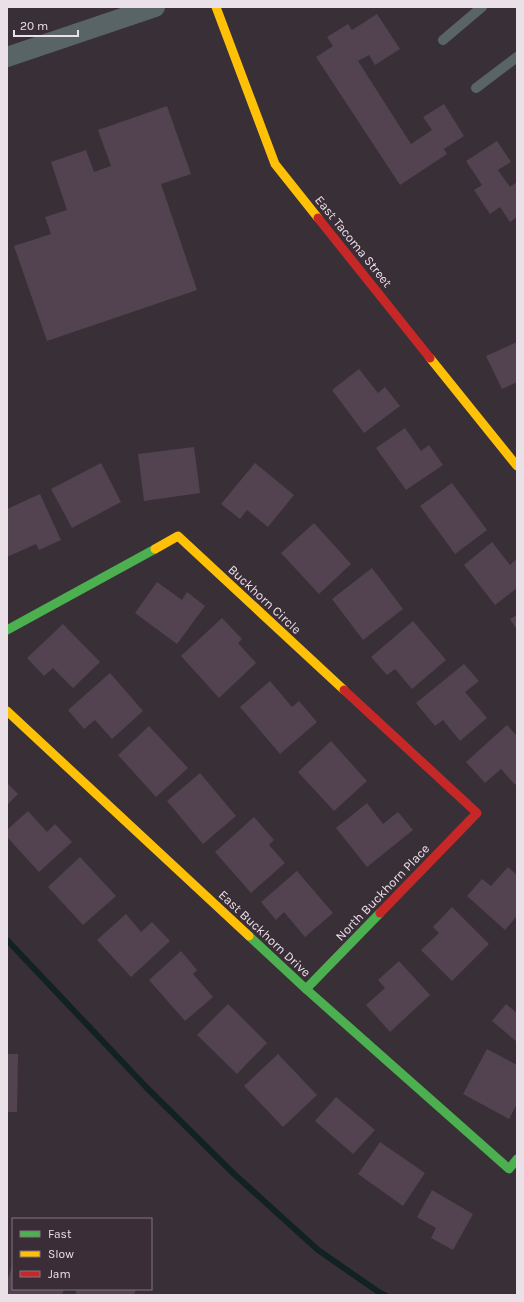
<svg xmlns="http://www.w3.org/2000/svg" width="524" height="1302" font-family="Karla,sans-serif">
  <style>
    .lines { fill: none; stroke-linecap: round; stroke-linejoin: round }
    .stream { stroke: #122123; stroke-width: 6 }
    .building { fill: #534250 }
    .lane { stroke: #596466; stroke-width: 10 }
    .street { stroke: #596466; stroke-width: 20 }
    .fast { stroke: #4caf50; stroke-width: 9 }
    .slow { stroke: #ffc107; stroke-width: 9 }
    .jam { stroke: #c62828; stroke-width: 9 }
    .labels { text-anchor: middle; stroke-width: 3.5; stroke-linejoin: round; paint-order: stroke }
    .street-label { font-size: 13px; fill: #eae1e8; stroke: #3b2d37 }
  </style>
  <rect width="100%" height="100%" fill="#383036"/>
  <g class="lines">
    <!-- stream -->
    <path class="stream" d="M7,940L147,1088L233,1173L318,1250L380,1293L385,1295"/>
  </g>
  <!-- building -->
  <g class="building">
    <path d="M377,14L400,49L375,65L369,55L358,61L411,144L432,130L423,117L444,104L464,136L444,149L447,154L400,185L316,57L333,46L327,37L348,24L352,30Z"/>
    <path d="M167,106L191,174L161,184L197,290L47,341L14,246L51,234L45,217L67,210L51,162L86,150L94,172L111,166L98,130Z"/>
    <path d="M497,141L511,162L498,170L510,187L517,182V217L510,222L500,207L490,214L474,190L482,185L466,161Z"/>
    <path d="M517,342V382L502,389L486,356Z"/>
    <path d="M359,369L378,393L385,387L400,406L364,433L332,390Z"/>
    <path d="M405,428L421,451L429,445L443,465L406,490L376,448Z"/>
    <path d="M194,447L200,493L144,501L138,454Z"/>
    <path d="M101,463L121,502L72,528L51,489Z"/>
    <path d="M255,463L294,495L268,527L247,510L240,519L221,504Z"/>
    <path d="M452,483L487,530L455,554L420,506Z"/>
    <path d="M40,494L61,540L39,550L36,544L7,557V509Z"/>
    <path d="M314,523L351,564L319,594L281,553Z"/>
    <path d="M492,542L510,565L515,560L517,563V588L495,605L464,565Z"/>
    <path d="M372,568L403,609L363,640L332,599Z"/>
    <path d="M157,582L182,600L187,592L205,606L177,644L135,613Z"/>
    <path d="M517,615V630L510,619Z"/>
    <path d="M222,618L242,639L238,643L256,663L219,698L181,656Z"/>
    <path d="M413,621L446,660L412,689L395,669L387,675L371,657Z"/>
    <path d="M63,624L100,662L73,688L53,668L44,676L27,658Z"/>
    <path d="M464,664L479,681L465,692L487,718L460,741L443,720L435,726L416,703Z"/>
    <path d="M110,673L143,711L112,739L95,720L84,729L68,710Z"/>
    <path d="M270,681L292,707L299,701L317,722L280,754L240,707Z"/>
    <path d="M507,725L517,736V782L515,785L501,769L485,783L466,762Z"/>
    <path d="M149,726L188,768L156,797L118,755Z"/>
    <path d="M331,741L367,781L334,811L298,772Z"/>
    <path d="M200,773L236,816L203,844L167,801Z"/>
    <path d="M7,783L18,794L7,805Z"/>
    <path d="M367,803L383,824L398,812L413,830L367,867L336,828Z"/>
    <path d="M28,811L47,832L55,824L72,842L39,872L7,837V830Z"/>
    <path d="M254,817L274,840L269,845L285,863L251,893L215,852Z"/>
    <path d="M80,857L116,896L83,925L48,887Z"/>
    <path d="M508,867L517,875V916L505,930L467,896L482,879L491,886Z"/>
    <path d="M297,871L333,913L305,937L284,912L276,920L261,902Z"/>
    <path d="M452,907L489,944L452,981L421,950L439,933L433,927Z"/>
    <path d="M126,914L141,932L152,922L170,941L131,977L97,940Z"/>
    <path d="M181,951L197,970L193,974L213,997L185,1021L149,980Z"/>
    <path d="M399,961L430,995L390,1032L366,1005L385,988L378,980Z"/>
    <path d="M228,1004L267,1043L237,1074L197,1035Z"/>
    <path d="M506,1004L517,1013V1042L492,1021Z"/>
    <path d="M487,1049L517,1065V1104L509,1119L463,1094Z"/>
    <path d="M7,1054H18L17,1112H7Z"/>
    <path d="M278,1054L317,1095L283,1127L244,1086Z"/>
    <path d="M336,1097L375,1130L353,1154L315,1121Z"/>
    <path d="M380,1142L425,1173L403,1206L358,1174Z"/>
    <path d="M432,1190L473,1214L453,1250L431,1238L436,1228L417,1217Z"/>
    <path d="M13,1263V1289H64L62,1295H7V1282Z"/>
    <path d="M77,1289H136L134,1295H75Z"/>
  </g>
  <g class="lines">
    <!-- lane -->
    <g class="lane">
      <path d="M443,40L482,7"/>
      <path d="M476,88L517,57"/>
    </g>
    <!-- street -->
    <path class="street" d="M7,57L155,7"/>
    <!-- fast -->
    <g class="fast">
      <path d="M7,630L155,549"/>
      <path d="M249,936L306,989L509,1169L517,1159"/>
      <path d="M306,989L380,913"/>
    </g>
    <!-- slow -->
    <g class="slow">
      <path d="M216,7L275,164L318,218"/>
      <path d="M430,358L517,466"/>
      <path d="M155,549L178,536L344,690"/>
      <path d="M7,711L249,936"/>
    </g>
    <!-- jam -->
    <g class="jam">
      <path d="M318,218L430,358"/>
      <path d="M344,690L477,813L380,913"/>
    </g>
  </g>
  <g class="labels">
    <!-- street labels -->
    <g class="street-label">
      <text transform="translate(354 241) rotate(51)" y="5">East Tacoma Street</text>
      <text transform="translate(265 599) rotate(43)" y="5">Buckhorn Circle</text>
      <text transform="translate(382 892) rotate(-46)" y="5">North Buckhorn Place</text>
      <text transform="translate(265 933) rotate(43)" y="5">East Buckhorn Drive</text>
    </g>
  </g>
  <!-- border -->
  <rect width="524" height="1302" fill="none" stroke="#eae1e8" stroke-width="16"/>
  <!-- legend -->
  <rect x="12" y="1218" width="140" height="72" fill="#3b2d37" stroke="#81757e"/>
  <rect x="20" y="1231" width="20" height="6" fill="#4caf50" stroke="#81757e"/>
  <text x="48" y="1238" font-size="12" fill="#eae1e8">Fast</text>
  <rect x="20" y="1251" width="20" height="6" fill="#ffc107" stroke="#81757e"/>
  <text x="48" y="1258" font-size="12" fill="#eae1e8">Slow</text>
  <rect x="20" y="1271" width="20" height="6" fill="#c62828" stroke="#81757e"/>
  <text x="48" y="1278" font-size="12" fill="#eae1e8">Jam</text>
  <!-- scale -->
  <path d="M14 30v6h64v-6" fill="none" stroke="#eae1e8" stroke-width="2"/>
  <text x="20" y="30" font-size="12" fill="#eae1e8" stroke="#3b2d37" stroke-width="3" paint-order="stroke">20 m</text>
</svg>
